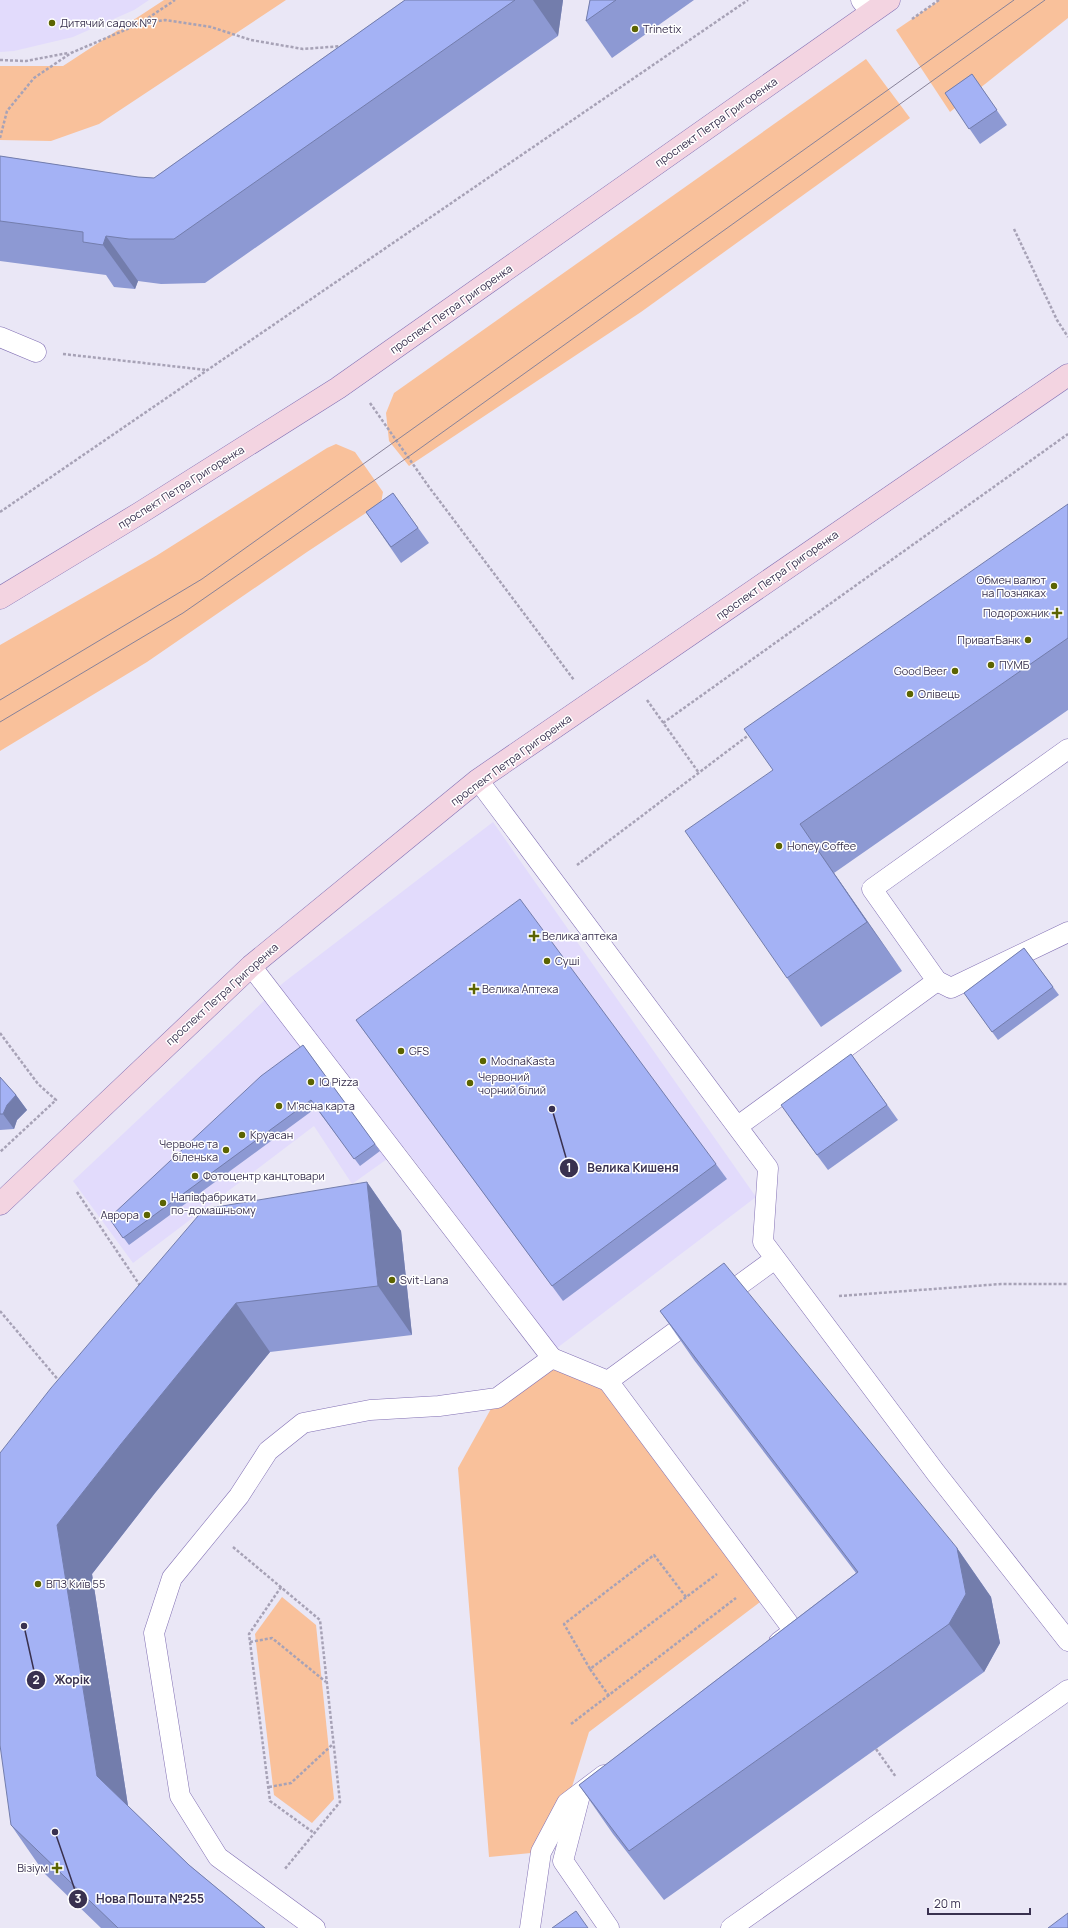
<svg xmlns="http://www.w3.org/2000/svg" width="1068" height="1928" font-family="Manrope,sans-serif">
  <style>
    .built { fill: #e2dbfc }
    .green { fill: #f9c19b }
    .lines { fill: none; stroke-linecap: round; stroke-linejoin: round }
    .service-casing { stroke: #8270b4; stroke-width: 21 }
    .secondary-casing { stroke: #8270b4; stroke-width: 23 }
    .path { stroke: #a7a2b6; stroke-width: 2.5; stroke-dasharray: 3 2; stroke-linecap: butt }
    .service { stroke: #fff; stroke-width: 20 }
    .secondary { stroke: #f3d4e1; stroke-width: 22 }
    .tram { stroke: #888299; stroke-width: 1 }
    .wall { fill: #8d99d3 }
    .shaded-wall { fill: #737dac }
    .building { fill: #a4b2f5; stroke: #737dac }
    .poi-dot { fill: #5c6401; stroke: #fff; stroke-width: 1.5 }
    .labels { text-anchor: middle; stroke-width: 3; stroke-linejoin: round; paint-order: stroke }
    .poi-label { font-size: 11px; fill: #39314f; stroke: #fff; text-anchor: start }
    .street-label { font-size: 11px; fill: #39314f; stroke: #fff }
    .leader { fill: none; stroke: #39314f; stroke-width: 1.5 }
    .callout-dot { fill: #39314f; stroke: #fff; stroke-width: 1.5 }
    .mark-label { font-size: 12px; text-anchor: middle; font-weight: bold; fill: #fff }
    .callout-label { font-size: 12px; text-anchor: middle; font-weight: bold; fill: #39314f; stroke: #fff; stroke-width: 3; stroke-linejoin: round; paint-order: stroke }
  </style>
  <rect width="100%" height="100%" fill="#eae7f6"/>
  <!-- built -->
  <g class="built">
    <path d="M0,0H149L134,10L73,37L14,51L0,52Z"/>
    <path d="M493,822L756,1197L557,1348L404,1147L352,1184L314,1126L133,1263L73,1181L283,983Z"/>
  </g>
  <!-- green -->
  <g class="green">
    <path d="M164,0H286L99,124L51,141L0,140V66H63Z"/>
    <path d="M940,0H1068V18L950,112L896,30Z"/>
    <path d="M866,59L910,118L641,312L409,466L389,441L386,413L394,393Z"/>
    <path d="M336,444L355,452L383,492L381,503L307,552L147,662L0,751V645L156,556L327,448Z"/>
    <path d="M552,1358L608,1381L768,1596L589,1732L567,1803L541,1852L489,1857L458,1468L497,1398Z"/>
    <path d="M282,1597L316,1625L334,1799L312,1823L274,1795L255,1634Z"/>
  </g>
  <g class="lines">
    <defs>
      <g id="service">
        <path d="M861,0L871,13"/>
        <path d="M0,337L36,352"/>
        <path d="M478,780L768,1168L763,1242L936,1473L1068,1641"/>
        <path d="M251,966L552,1358L608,1381L775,1259"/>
        <path d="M937,981L951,988L1068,932"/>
        <path d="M738,1126L937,981L872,889L1068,749"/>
        <path d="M608,1381L794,1631L779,1642"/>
        <path d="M580,1795L563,1861L609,1928"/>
        <path d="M315,1928L218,1857L180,1796L154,1633L172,1578L239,1496L268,1451L303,1423L370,1410L439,1406L497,1398L552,1358"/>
        <path d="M530,1928L541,1852L567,1803L604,1775"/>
        <path d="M731,1928L1068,1690"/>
      </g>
      <g id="secondary">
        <path d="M0,598L140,513L338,388L889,0"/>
        <path d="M0,1204L251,966L478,780L1068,375"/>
      </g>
    </defs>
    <!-- service casing -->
    <use href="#service" class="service-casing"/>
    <!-- secondary casing -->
    <use href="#secondary" class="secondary-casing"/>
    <!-- path -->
    <g class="path">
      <path d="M912,19L939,0"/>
      <path d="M139,24L165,20L211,27L251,40L303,49L343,46"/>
      <path d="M0,60L26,61L68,53"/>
      <path d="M0,138L7,111L34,78L71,53L139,24L175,0"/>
      <path d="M1014,229L1057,320L1068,337"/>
      <path d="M63,354L207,370"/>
      <path d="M370,403L429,487L574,680"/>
      <path d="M0,512L748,0"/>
      <path d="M647,700L699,773"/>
      <path d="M663,723L1068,434"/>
      <path d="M577,865L750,734"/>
      <path d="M0,1033L38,1084L56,1100L0,1152"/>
      <path d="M77,1192L141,1287"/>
      <path d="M839,1296L1001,1284H1068"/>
      <path d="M0,1311L60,1382"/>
      <path d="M233,1547L320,1620L340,1802L284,1870"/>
      <path d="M281,1587L249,1634L270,1801L314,1833"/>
      <path d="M686,1597L654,1555L564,1624L590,1669L717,1574"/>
      <path d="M250,1642L272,1638L326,1682"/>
      <path d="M590,1669L609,1696"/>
      <path d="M571,1724L736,1598"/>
      <path d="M876,1749L896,1777"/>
      <path d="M269,1787L291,1783L333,1744"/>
    </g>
    <!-- service -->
    <use href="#service" class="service"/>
    <!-- secondary -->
    <use href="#secondary" class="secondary"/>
    <!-- tram -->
    <g class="tram">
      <path d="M0,700L202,579L1014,0"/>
      <path d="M0,722L183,613L408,457L1045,0"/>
    </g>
  </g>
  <!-- wall -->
  <g class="wall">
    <path d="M405,0H563L558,36L205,283L161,284L138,281L135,289L114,287L106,275L0,261V156L138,177L154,178Z"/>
    <path d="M590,0H694L612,58L586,21Z"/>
    <path d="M972,74L1007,125L980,144L945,93Z"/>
    <path d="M393,493L429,543L401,563L366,512Z"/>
    <path d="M1068,504V710L834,873L902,971L821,1027L787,978L773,770Z"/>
    <path d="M1024,948L1059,995L998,1040L964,993Z"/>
    <path d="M356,1020L716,1164L727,1179L563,1301Z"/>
    <path d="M303,1045L380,1151L360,1166L316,1108L129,1245L109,1218Z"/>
    <path d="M851,1054L898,1120L828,1170L791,1120Z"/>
    <path d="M0,1077L16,1095L27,1110L17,1120L14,1129L0,1130Z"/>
    <path d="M367,1182L401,1231L412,1335L270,1352L155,1493L92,1574L128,1806L189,1865L265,1928H101L45,1874L11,1825L0,1453Z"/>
    <path d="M660,1311L957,1548L991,1597L1000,1643L984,1672L664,1900L613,1834L579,1785L856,1573L694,1360Z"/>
  </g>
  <!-- shaded-wall -->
  <g class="shaded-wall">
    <path d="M533,0H563L558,36Z"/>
    <path d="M106,236L138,281L135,289L103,245Z"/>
    <path d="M800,824L902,971L867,922Z"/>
    <path d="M16,1095L27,1110L17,1120L14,1129L3,1114L7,1105Z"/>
    <path d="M367,1182L401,1231L412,1335L378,1286Z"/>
    <path d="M236,1303L270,1352L155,1493L92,1574L131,1825L97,1776L57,1525L121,1444Z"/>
    <path d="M957,1548L991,1597L1000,1643L984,1672L949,1624Z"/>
  </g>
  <!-- building -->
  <g class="building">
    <path d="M405,0H515L174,239H129L106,236L103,245L83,242V232L0,221V156L138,177L154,178Z"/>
    <path d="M590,0H616L586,21Z"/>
    <path d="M972,74L997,110L969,129L945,93Z"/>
    <path d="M393,493L418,528L391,547L366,512Z"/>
    <path d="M1068,504V638L800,824L867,922L787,978L685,831L773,770L744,729Z"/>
    <path d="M520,899L716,1164L552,1286L356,1020Z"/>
    <path d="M1024,948L1053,987L992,1032L964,993Z"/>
    <path d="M303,1045L375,1144L354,1159L311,1100L123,1238L109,1218L261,1076Z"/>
    <path d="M851,1054L887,1105L817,1155L781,1105Z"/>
    <path d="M0,1077L16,1095L7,1105L3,1114H0Z"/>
    <path d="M367,1182L378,1286L236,1303L121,1444L57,1525L97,1776L189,1865L265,1928H118L11,1825L0,1745V1453L51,1388L204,1209Z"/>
    <path d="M724,1263L957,1548L966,1594L949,1624L629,1851L579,1785L858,1572L660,1311Z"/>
    <path d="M576,1911L588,1928H552Z"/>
    <path d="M1068,1913V1928H1048Z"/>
  </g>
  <!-- markers -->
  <g class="poi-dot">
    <circle cx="52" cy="23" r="4"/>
    <circle cx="635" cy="29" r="4"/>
    <circle cx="1054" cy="586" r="4"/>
    <path d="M1055 607h4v4h4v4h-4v4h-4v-4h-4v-4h4z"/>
    <circle cx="1028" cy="640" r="4"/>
    <circle cx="991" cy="665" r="4"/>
    <circle cx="955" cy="671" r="4"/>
    <circle cx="910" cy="694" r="4"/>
    <circle cx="779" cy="846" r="4"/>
    <path d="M532 930h4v4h4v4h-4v4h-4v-4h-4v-4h4z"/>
    <circle cx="547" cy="961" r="4"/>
    <path d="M472 983h4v4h4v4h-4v4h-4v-4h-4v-4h4z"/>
    <circle cx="401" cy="1051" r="4"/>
    <circle cx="483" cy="1061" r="4"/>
    <circle cx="311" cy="1082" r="4"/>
    <circle cx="470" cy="1083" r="4"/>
    <circle cx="279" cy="1106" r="4"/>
    <circle cx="242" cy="1135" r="4"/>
    <circle cx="226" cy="1150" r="4"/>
    <circle cx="195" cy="1176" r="4"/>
    <circle cx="163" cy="1203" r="4"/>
    <circle cx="147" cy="1215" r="4"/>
    <circle cx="392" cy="1280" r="4"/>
    <circle cx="38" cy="1584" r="4"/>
    <path d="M55 1862h4v4h4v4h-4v4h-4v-4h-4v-4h4z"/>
  </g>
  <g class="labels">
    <!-- poi labels -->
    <g class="poi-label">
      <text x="60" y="27">Дитячий садок №7</text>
      <text x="643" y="33">Trinetix</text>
      <text x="1046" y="584" text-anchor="end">Обмен валют<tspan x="1046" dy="13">на Позняках</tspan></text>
      <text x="1049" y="617" text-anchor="end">Подорожник</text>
      <text x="1020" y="644" text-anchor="end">ПриватБанк</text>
      <text x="999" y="669">ПУМБ</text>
      <text x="947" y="675" text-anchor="end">Good Beer</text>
      <text x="918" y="698">Олівець</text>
      <text x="787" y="850">Honey Coffee</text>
      <text x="542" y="940">Велика аптека</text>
      <text x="555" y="965">Суші</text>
      <text x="482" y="993">Велика Аптека</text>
      <text x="409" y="1055">GFS</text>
      <text x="491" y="1065">ModnaKasta</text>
      <text x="478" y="1081">Червоний<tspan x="478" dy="13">чорний білий</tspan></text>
      <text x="319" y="1086">IQ Pizza</text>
      <text x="287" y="1110">М'ясна карта</text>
      <text x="250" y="1139">Круасан</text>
      <text x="218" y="1148" text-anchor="end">Червоне та<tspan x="218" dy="13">біленька</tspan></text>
      <text x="203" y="1180">Фотоцентр канцтовари</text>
      <text x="171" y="1201">Напівфабрикати<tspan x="171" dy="13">по-домашньому</tspan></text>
      <text x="139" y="1219" text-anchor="end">Аврора</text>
      <text x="400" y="1284">Svit-Lana</text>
      <text x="46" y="1588">ВПЗ Київ 55</text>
      <text x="48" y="1872" text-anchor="end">Візіум</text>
    </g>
    <!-- street labels -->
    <g class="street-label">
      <text transform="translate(716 122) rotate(-35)" y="4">проспект Петра Григоренка</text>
      <text transform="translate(451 309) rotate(-35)" y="4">проспект Петра Григоренка</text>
      <text transform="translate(181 487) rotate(-32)" y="4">проспект Петра Григоренка</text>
      <text transform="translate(777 575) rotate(-35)" y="4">проспект Петра Григоренка</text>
      <text transform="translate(511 760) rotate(-36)" y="4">проспект Петра Григоренка</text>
      <text transform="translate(222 994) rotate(-42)" y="4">проспект Петра Григоренка</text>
    </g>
  </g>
  <!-- callouts -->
  <path class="leader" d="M552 1109L569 1168M24 1626L36 1680M55 1832L78 1899"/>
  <g class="callout-dot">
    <circle cx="552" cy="1109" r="4"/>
    <circle cx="24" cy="1626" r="4"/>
    <circle cx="55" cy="1832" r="4"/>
    <circle cx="569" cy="1168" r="10"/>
    <circle cx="36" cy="1680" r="10"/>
    <circle cx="78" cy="1899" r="10"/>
  </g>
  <g class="mark-label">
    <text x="569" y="1172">1</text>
    <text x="36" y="1684">2</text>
    <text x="78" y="1903">3</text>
  </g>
  <g class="callout-label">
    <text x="633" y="1172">Велика Кишеня</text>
    <text x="72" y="1684">Жорік</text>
    <text x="150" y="1903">Нова Пошта №255</text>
  </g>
  <!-- scale -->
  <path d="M928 1908v6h102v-6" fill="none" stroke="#39314f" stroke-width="2"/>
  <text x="934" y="1908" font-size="12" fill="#39314f" stroke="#ffffff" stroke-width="3" paint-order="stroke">20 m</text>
</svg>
